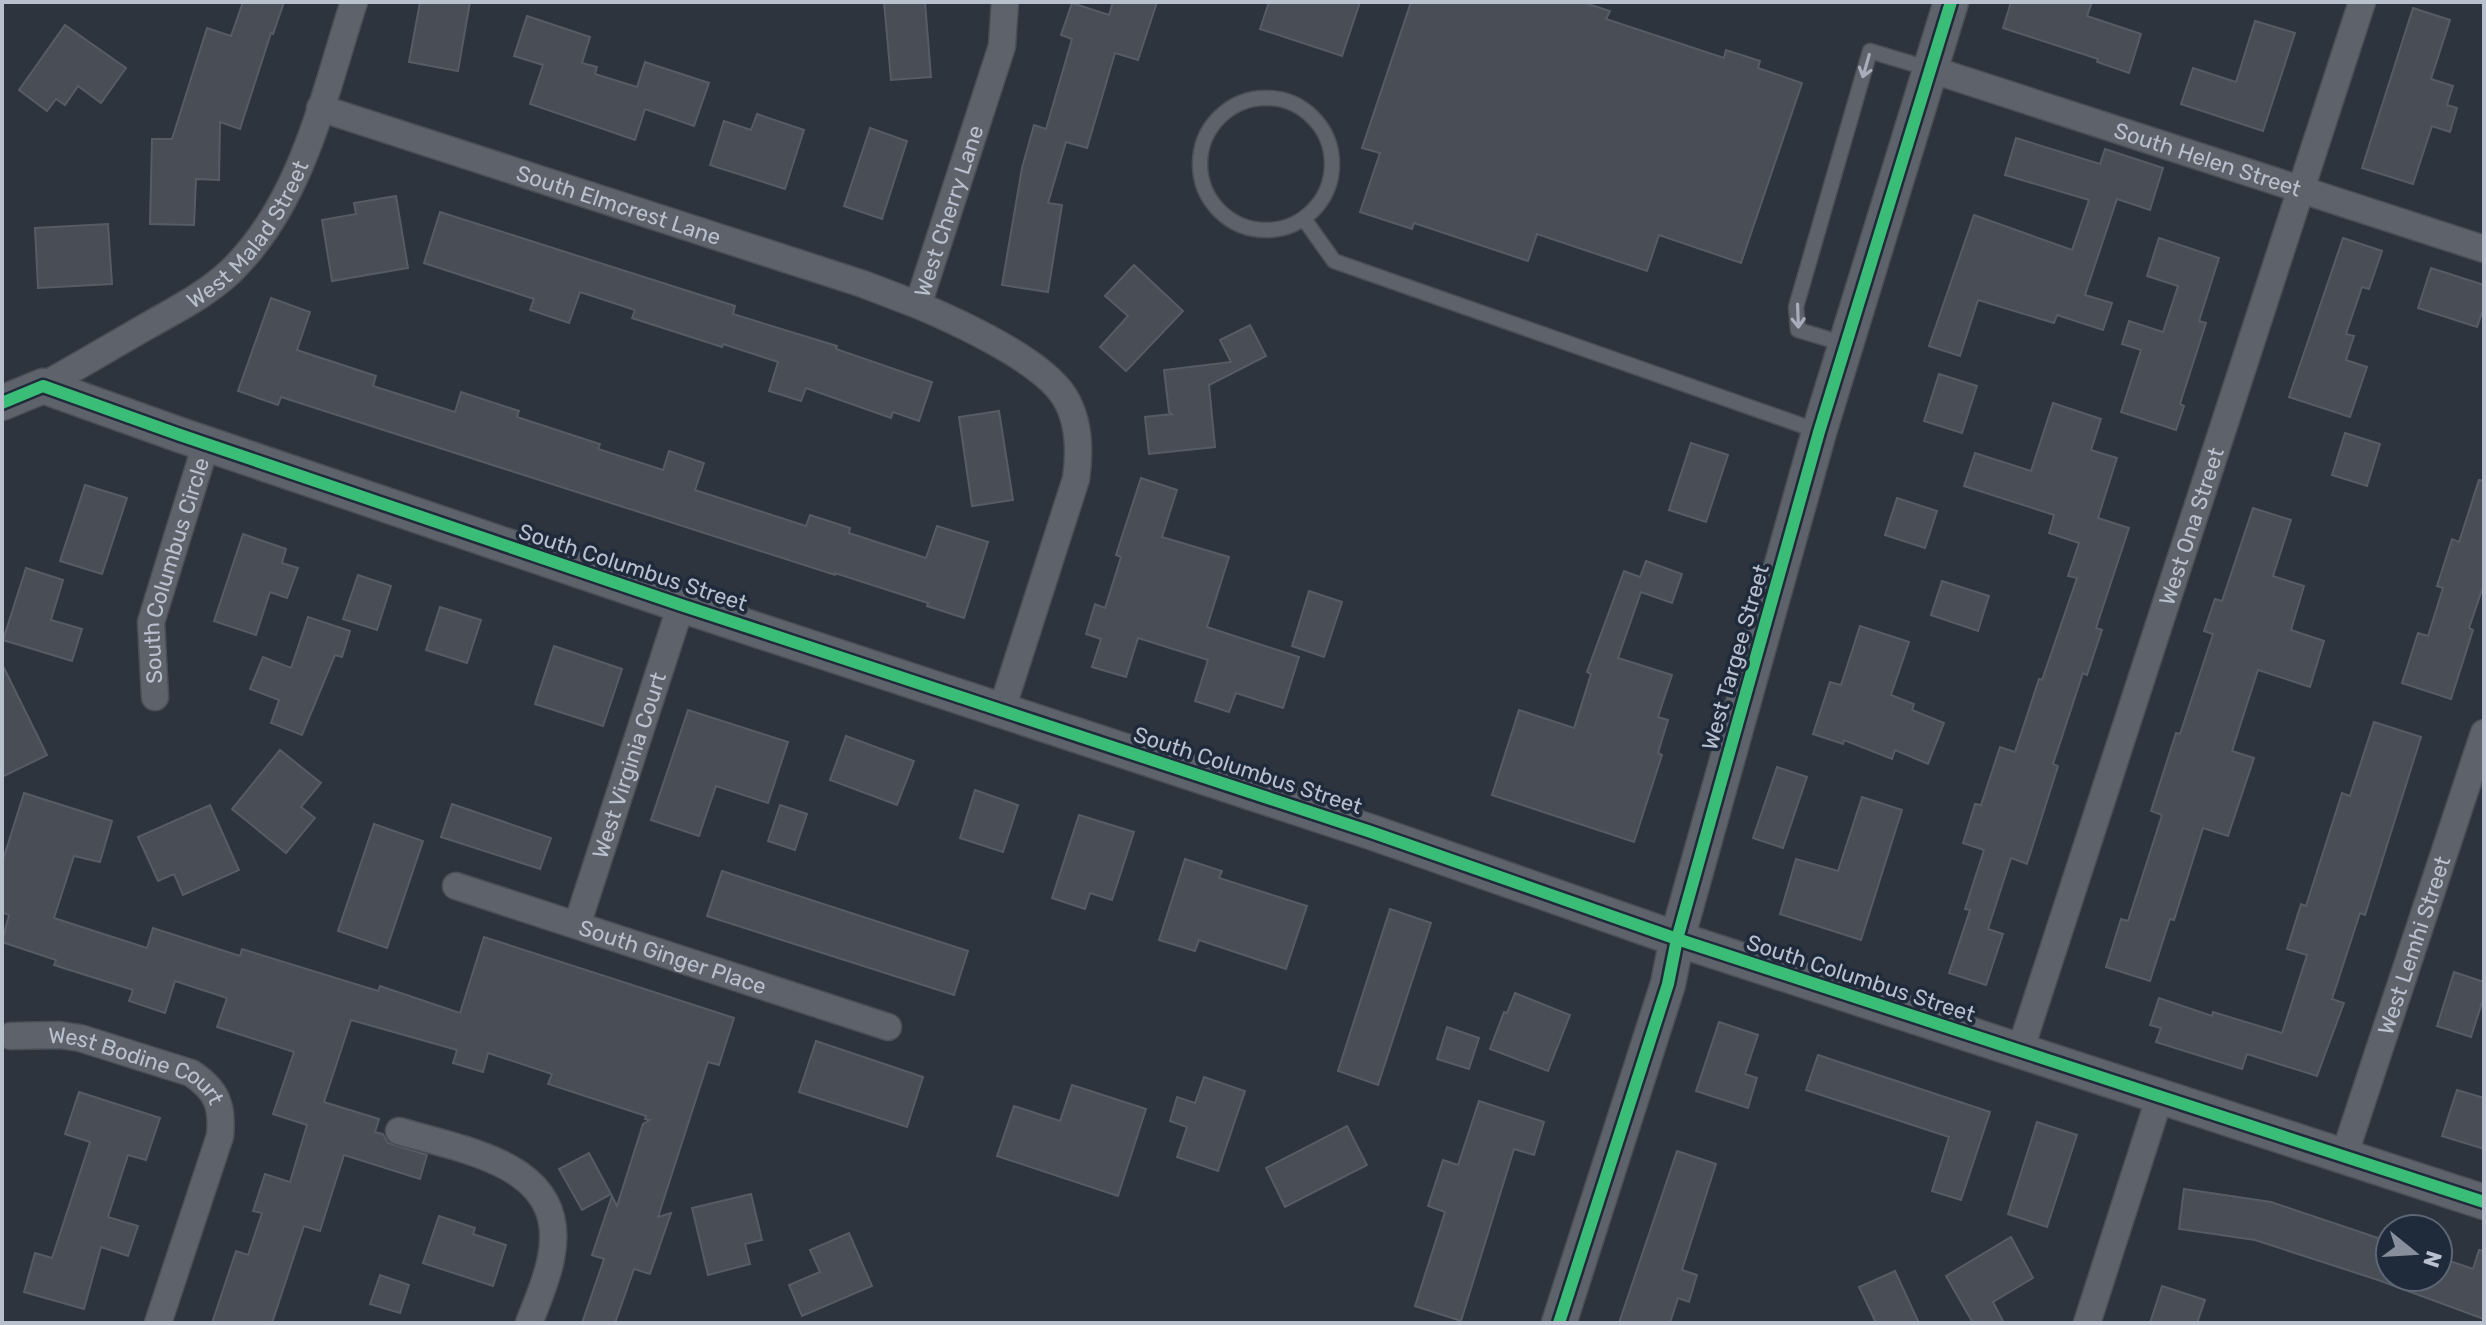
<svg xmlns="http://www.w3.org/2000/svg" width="2486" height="1325" font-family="Rubik,sans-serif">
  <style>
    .building { fill: #484d56; stroke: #565c65; stroke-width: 2 }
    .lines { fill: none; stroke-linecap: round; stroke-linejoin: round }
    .service-casing { stroke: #4a4f56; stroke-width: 17 }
    .minor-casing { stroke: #4a4f56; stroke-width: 29 }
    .tertiary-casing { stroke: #4a4f56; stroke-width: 37 }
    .service { stroke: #5e636b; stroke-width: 14 }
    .minor { stroke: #5e636b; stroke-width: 26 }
    .tertiary { stroke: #5e636b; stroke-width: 34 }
    .cycleway-casing { stroke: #1f2a3a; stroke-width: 17 }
    .cycleway { stroke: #3abd76; stroke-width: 12 }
    .oneway { stroke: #a7adba }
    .labels { text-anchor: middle; stroke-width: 7; stroke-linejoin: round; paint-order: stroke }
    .street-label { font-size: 22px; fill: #b9c0ce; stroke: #1f2a3a }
  </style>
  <rect width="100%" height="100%" fill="#2d343e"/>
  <!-- building -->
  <g class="building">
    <path d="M243,2H284L273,34L271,33L240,129L220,122L219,180L196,179L194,225L150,224L152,139H172L207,28L231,36Z"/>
    <path d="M420,2H470L458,71L409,62Z"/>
    <path d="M884,2H925L931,77L891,80Z"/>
    <path d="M1113,2H1157L1138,60L1115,53L1087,148L1066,142L1048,203L1062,205L1048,292L1002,285L1022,168L1034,125L1046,129L1072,39L1061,35L1072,3L1109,15Z"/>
    <path d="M1269,2H1360L1342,56L1260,29Z"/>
    <path d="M1411,2H1582L1610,11L1606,19L1724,58L1726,50L1760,61L1758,68L1802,83L1741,263L1659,235L1647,271L1537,234L1528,261L1414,223L1412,229L1360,212L1380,153L1362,148Z"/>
    <path d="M2011,2H2092L2087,16L2141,34L2129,73L2097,62L2098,59L2003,28Z"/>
    <path d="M2413,8L2450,20L2431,79L2453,86L2447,105L2457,108L2450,132L2432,126L2413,184L2362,168Z"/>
    <path d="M527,16L590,37L582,63L597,67L595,74L637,87L645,62L709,83L694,126L645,109L635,140L530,104L543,65L514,56Z"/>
    <path d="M2255,21L2295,33L2263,131L2181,104L2193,68L2236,82Z"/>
    <path d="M65,25L126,68L101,103L78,86L65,105L56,99L47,111L19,90Z"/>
    <path d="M757,114L804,130L785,189L710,165L724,121L751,130Z"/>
    <path d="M870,128L907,141L882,219L844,206Z"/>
    <path d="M2016,138L2100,164L2105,149L2163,168L2150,210L2117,199L2085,295L2112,303L2103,330L2057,315L2054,323L1978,300L1960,356L1929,346L1974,215L2072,250L2089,200L2005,175Z"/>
    <path d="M396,196L408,268L332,281L322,220L356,214L354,203Z"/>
    <path d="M440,212L735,306L733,314L837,346L836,349L932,382L919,421L893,412L891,418L806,388L801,401L769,391L778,362L723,344L722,347L632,318L635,310L580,292L569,323L530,310L534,299L424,263Z"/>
    <path d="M108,224L112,284L38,288L35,228Z"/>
    <path d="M2159,238L2219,258L2199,321L2206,323L2180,404L2184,406L2176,430L2121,412L2141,350L2122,344L2129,321L2163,332L2178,286L2147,276Z"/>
    <path d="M2343,238L2382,251L2369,289L2362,287L2346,334L2354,336L2346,360L2367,367L2350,417L2289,397Z"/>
    <path d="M1134,265L1183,311L1126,371L1100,347L1128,316L1105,296Z"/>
    <path d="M2431,268L2484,285V307L2477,327L2418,308Z"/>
    <path d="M271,298L310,312L297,350L376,376L373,386L455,412L461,392L519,411L517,417L600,444L598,449L663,470L669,451L704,463L695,490L806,526L810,515L850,528L849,533L926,558L937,526L988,542L964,618L927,606L928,603L835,573V575L281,397L278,405L238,391Z"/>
    <path d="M1250,325L1266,356L1209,385L1215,447L1149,454L1145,417L1172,414L1169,412L1164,370L1231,362L1220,340Z"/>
    <path d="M1939,374L1977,386L1962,433L1924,421Z"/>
    <path d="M2053,403L2101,419L2091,450L2117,458L2098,518L2129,528L2096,628L2102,630L2087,675L2083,673L2053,764L2058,766L2027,864L2011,858L1988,929L2003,934L1986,985L1949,973L1970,910L1965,909L1984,850L1963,843L1975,804L1981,805L2000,747L2015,752L2039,679L2042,680L2077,578L2068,576L2079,543L2049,533L2054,515L1964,486L1975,453L2031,471Z"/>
    <path d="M999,411L1013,500L972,506L959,417Z"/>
    <path d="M2345,433L2380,444L2367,486L2332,475Z"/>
    <path d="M1691,443L1728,455L1706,522L1669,510Z"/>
    <path d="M1141,478L1177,490L1162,537L1229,557L1207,627L1299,657L1283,708L1236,693L1229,712L1195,701L1208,660L1138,638L1126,677L1092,667L1101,639L1086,634L1095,604L1105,608L1121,557L1116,555Z"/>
    <path d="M2479,480L2484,481V584L2469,628L2473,630L2451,699L2402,683L2418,633L2428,636L2443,588L2437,586L2452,539L2459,542Z"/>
    <path d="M85,485L127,498L102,574L60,561Z"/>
    <path d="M1897,498L1937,511L1925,548L1885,535Z"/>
    <path d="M2253,508L2291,520L2273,576L2304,586L2291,630L2324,641L2310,687L2258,670L2232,751L2254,758L2228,836L2203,828L2174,920L2170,919L2150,981L2106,967L2121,919L2128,921L2162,815L2151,811L2176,733L2180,734L2213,634L2204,631L2215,599L2222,601Z"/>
    <path d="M243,534L286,549L282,563L298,568L287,598L270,592L256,635L214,621Z"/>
    <path d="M1646,561L1682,574L1672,603L1641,592L1618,658L1672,675L1658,717L1668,720L1658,753L1662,755L1634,842L1492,795L1519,710L1574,728L1591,674L1587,672L1624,571L1640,577Z"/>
    <path d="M26,568L63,580L51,620L82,629L72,661L3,640Z"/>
    <path d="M358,575L391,586L377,630L343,619Z"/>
    <path d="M1942,581L1989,596L1978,631L1931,615Z"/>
    <path d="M1309,591L1342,602L1324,657L1292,646Z"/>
    <path d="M440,607L481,620L467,663L426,650Z"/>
    <path d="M308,617L350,631L342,657L335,655L302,735L271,723L279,700L250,689L263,657L291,668Z"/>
    <path d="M1860,626L1909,642L1891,695L1914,704L1912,710L1944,723L1928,764L1895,750L1892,759L1844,740L1843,744L1813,734L1830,682L1841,685Z"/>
    <path d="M554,646L622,669L603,726L535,704Z"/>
    <path d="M2,664L47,755L2,777Z"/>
    <path d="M688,710L788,742L768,803L716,786L699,836L651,820Z"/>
    <path d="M2374,722L2421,737L2365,915L2360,913L2332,999L2344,1003L2317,1076L2247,1054L2242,1069L2156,1042L2161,1028L2150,1025L2159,998L2212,1016L2213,1012L2282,1033L2307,955L2287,949L2301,904L2306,906L2342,793L2350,796Z"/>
    <path d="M846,736L914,761L897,805L830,780Z"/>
    <path d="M280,750L321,783L301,807L315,818L286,853L232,809Z"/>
    <path d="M1777,767L1807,777L1783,848L1753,838Z"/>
    <path d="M975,790L1018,805L1003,852L960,838Z"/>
    <path d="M24,793L112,821L100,862L74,856L54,918L147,948L153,928L240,956L242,949L378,991L380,986L460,1013L484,937L734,1018L719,1065L708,1062L658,1217L671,1213L650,1274L634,1269L615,1323H582L604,1259L592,1255L612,1196L617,1206L643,1124L650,1120L645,1119L646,1116L548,1084L552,1074L488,1053L483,1072L453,1063L457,1050L351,1020L324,1102L379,1119L375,1132L383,1134L388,1143L427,1155L420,1179L344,1155L320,1231L304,1226L272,1323H212L236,1251L248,1255L262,1213L253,1211L265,1174L290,1182L307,1125L273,1114L294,1052L217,1027L227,998L175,981L165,1013L129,1001L133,990L54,965L56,960L2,942L9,915L2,912V863Z"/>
    <path d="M1862,797L1902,810L1861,940L1780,914L1796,859L1838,871Z"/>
    <path d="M452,804L551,838L540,869L441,837Z"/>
    <path d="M210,805L239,870L183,895L174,874L158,881L138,837Z"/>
    <path d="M780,805L807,814L795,850L768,841Z"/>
    <path d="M1079,815L1134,832L1112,900L1090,893L1085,909L1052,898Z"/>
    <path d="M374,824L423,841L387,948L338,931Z"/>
    <path d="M1185,859L1222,871L1219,878L1307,906L1286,969L1199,940L1195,951L1159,940Z"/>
    <path d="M722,871L968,951L954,995L707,916Z"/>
    <path d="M1390,909L1431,923L1378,1085L1338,1071Z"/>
    <path d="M2454,972L2484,982V996L2471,1037L2437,1026Z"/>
    <path d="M1515,993L1570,1015L1548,1071L1490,1049L1504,1012L1507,1013Z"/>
    <path d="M1719,1022L1758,1035L1745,1074L1757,1078L1748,1108L1696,1091Z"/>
    <path d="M1447,1027L1479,1038L1469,1069L1437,1059Z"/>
    <path d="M816,1041L923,1077L907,1127L799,1092Z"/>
    <path d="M1818,1055L1990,1112L1961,1200L1932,1191L1949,1137L1806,1090Z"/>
    <path d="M1204,1077L1245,1091L1218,1171L1177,1157L1187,1127L1170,1121L1177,1097L1195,1103Z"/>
    <path d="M1072,1085L1146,1109L1118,1196L997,1156L1014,1106L1060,1121Z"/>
    <path d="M2457,1090L2484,1098V1149L2442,1136Z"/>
    <path d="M79,1092L160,1118L146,1160L128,1155L108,1217L138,1226L128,1256L101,1247L84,1309L24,1292L35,1253L52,1258L90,1142L65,1134Z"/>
    <path d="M1479,1101L1544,1122L1534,1155L1514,1149L1461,1321L1415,1306L1445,1212L1428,1206L1443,1160L1458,1165Z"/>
    <path d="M2037,1122L2077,1135L2047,1227L2008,1214Z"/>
    <path d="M1347,1126L1367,1165L1285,1207L1266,1168Z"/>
    <path d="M1677,1151L1716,1164L1682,1270L1697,1275L1689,1302L1678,1298L1670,1323H1619Z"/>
    <path d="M589,1153L611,1194L582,1210L559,1169Z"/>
    <path d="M2184,1189L2271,1202L2390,1242V1277H2438V1257L2473,1269L2479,1250L2484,1251V1319L2378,1280L2255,1240L2179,1229Z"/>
    <path d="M751,1194L762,1240L745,1244L750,1264L708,1275L692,1208Z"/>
    <path d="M439,1216L475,1228L473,1234L506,1245L493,1286L423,1263Z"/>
    <path d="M849,1233L872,1286L802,1316L789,1285L820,1272L810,1250Z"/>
    <path d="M2011,1237L2033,1278L1993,1302L2004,1323H1973L1946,1276Z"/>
    <path d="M1895,1271L1919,1323H1876L1859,1287Z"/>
    <path d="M380,1275L409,1285L400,1313L370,1304Z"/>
    <path d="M2162,1286L2205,1300L2197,1323H2150Z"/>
  </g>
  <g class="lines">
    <defs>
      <g id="service">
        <circle cx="1266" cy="164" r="66"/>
        <path d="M1304,219L1334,261L1818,431"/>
        <path d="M1845,344L1798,330L1796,307L1870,51L1930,69"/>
      </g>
      <g id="minor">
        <path id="s1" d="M1930,69L2484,249"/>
        <path id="s2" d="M320,108L863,284L918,305"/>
        <path id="s3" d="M43,386C79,366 114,345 149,325C177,309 207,294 231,271C303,201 324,94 354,2"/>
        <path id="s4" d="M155,697L151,622L206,444"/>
        <path id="s5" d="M1002,709L1076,479C1080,451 1080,421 1064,396C1041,360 958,322 918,305L1002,46L1005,2"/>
        <path id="s6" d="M456,886L888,1027"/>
        <path id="s7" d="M577,925L681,605"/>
        <path id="s8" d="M11,1036L59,1035L80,1038L191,1073C217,1090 223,1106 220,1136L158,1323"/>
        <path id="s9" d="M2020,1051L2362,2"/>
        <path d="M399,1131C465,1151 570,1164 551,1258C547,1280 537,1302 529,1323"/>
        <path id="s10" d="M2344,1156L2484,733"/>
        <path d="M2087,1323L2160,1096"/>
      </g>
      <g id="tertiary">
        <path d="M2,403L43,386L180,435L681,605L1371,832L1677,939L2484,1202"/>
        <path d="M1559,1323L1668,984L1677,939L1819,432L1951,2"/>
      </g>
    </defs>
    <!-- service casing -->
    <use href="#service" class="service-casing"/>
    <!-- minor casing -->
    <use href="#minor" class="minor-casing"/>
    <!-- tertiary casing -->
    <use href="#tertiary" class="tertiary-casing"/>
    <!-- service -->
    <use href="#service" class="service"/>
    <!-- minor -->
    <use href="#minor" class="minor"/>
    <!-- tertiary -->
    <use href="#tertiary" class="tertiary"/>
    <defs>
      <g id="cycleway">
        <path d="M2,403L43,386L180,435L681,605L1371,832L1677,939L2484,1202"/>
        <path d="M1559,1323L1668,984L1677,939L1819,432L1951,2"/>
      </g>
    </defs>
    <!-- cycleway casing -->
    <use href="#cycleway" class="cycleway-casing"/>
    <!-- cycleway -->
    <use href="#cycleway" class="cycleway"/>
  </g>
  <!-- one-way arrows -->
  <defs><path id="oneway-shaft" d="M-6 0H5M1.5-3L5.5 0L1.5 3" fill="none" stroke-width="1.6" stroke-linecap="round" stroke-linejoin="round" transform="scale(2)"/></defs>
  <g class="oneway">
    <use href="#oneway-shaft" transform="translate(1866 66) rotate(106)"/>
    <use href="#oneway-shaft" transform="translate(1798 316) rotate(88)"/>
  </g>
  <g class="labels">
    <!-- street labels -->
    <g class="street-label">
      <text dy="8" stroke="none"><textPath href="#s1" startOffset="292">South Helen Street</textPath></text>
      <text dy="8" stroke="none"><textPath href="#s2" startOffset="314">South Elmcrest Lane</textPath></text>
      <text dy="8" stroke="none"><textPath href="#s5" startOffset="600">West Cherry Lane</textPath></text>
      <text dy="8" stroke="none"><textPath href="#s3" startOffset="260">West Malad Street</textPath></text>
      <text dy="8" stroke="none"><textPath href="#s9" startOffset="552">West Ona Street</textPath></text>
      <text transform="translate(633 567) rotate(18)" y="8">South Columbus Street</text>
      <text dy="8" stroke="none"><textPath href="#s4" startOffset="130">South Columbus Circle</textPath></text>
      <text transform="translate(1735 657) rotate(-74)" y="8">West Targee Street</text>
      <text dy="8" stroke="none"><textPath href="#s7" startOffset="168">West Virginia Court</textPath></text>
      <text transform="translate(1248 770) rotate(18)" y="8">South Columbus Street</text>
      <text dy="8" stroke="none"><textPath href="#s10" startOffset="222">West Lemhi Street</textPath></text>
      <text dy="8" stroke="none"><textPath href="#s6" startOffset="228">South Ginger Place</textPath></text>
      <text transform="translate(1861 978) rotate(18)" y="8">South Columbus Street</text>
      <text dy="8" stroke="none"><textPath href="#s8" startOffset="132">West Bodine Court</textPath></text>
    </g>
  </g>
  <!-- border -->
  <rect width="2486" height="1325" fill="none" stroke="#b9c0ce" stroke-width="8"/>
  <!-- north arrow -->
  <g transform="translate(2414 1253) rotate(108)"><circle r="38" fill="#1f2a3a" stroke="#5d6675" stroke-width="2"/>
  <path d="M0-6L14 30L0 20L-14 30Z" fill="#888f9c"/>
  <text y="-12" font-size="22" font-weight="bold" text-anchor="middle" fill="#b9c0ce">N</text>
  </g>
</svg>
